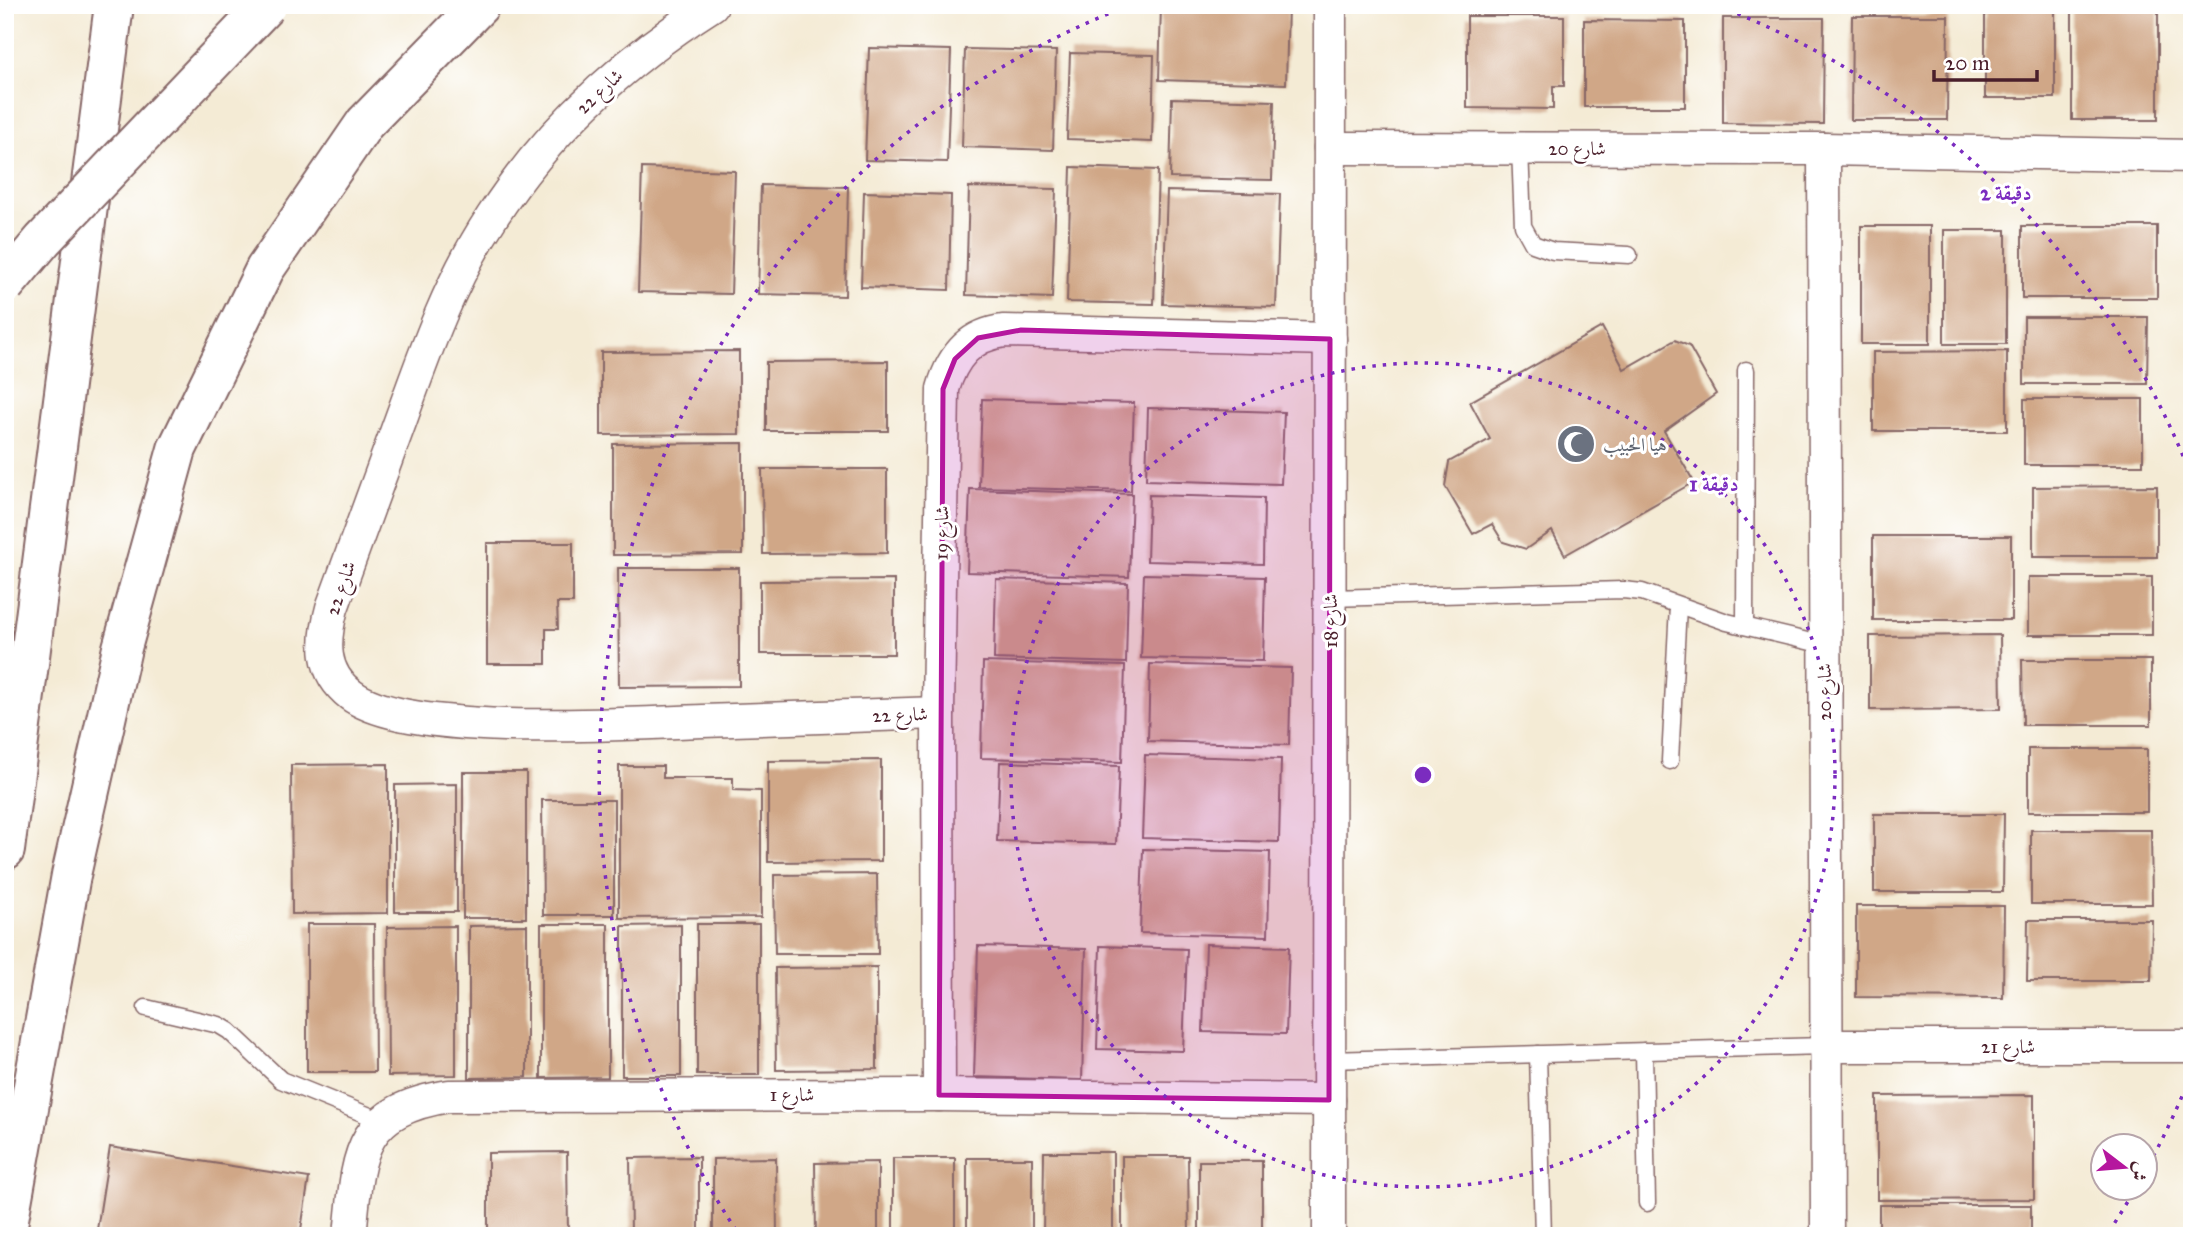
<svg xmlns="http://www.w3.org/2000/svg" width="2197" height="1241" font-family="'IM FELL Great Primer',Amiri,serif">
  <style>
    .building { fill: #d0a787 }
    .lines { fill: none; stroke-linecap: round; stroke-linejoin: round }
    .service-casing { stroke: #866666; stroke-width: 19 }
    .minor-casing { stroke: #866666; stroke-width: 35 }
    .motorway-casing { stroke: #866666; stroke-width: 42 }
    .service { stroke: #fff; stroke-width: 16 }
    .minor { stroke: #fff; stroke-width: 32 }
    .motorway { stroke: #fff; stroke-width: 38 }
    .motorway-bridge-casing { stroke: #866666; stroke-width: 42; stroke-linecap: butt }
    .motorway-bridge { stroke: #fff; stroke-width: 38 }
    .marked { fill: #b5179e; fill-opacity: 0.2; stroke: #b5179e; stroke-width: 5; stroke-linejoin: round }
    .ring { fill: none; stroke: #7b2cbf; stroke-width: 3.5; stroke-dasharray: 3.5 7 }
    .labels { text-anchor: middle; stroke-width: 6; stroke-linejoin: round; paint-order: stroke }
    .street-label { font-size: 19px; fill: #4a1f2b; stroke: #fff }
    .worship-label { font-size: 19px; fill: #5b616d; stroke: #fff; text-anchor: start }
    .centre { fill: #7b2cbf; stroke: #fff; stroke-width: 3.5 }
    .ring-label { font-size: 21px; text-anchor: middle; font-weight: bold; fill: #7b2cbf; stroke: #fff; stroke-width: 6; stroke-linejoin: round; paint-order: stroke }
  </style>
  <rect width="100%" height="100%" fill="#fff"/>
  <filter id="ink" filterUnits="userSpaceOnUse"><feTurbulence type="fractalNoise" baseFrequency=".0143" numOctaves="2"/><feDisplacementMap in="SourceGraphic" scale="14" xChannelSelector="R" yChannelSelector="G"/><feConvolveMatrix kernelMatrix="1 2 1 2 8 2 1 2 1" color-interpolation-filters="sRGB"/></filter>
  <filter id="wash" filterUnits="userSpaceOnUse"><feTurbulence type="fractalNoise" baseFrequency=".00686" numOctaves="4" result="noise"/><feDisplacementMap in="SourceGraphic" scale="28" xChannelSelector="R" yChannelSelector="G"/><feGaussianBlur stdDeviation="1.57" result="paint"/><feColorMatrix in="noise" values="0 0 0 0 0 0 0 0 0 0 0 0 0 0 0 0 0 1.4 0 .05"/><feComposite in="paint" operator="in"/></filter>
  <g filter="url(#wash)">
    <rect width="100%" height="100%" fill="#f4ebd5"/>
    <g id="blocks">
      <!-- building -->
      <g class="building">
        <path d="M1161,5H1288L1286,84L1159,80Z"/>
        <rect x="1985" y="5" width="70" height="93"/>
        <rect x="2072" y="5" width="86" height="115"/>
        <path d="M1467,16H1564V86H1553V109L1467,108Z"/>
        <path d="M1852,16H1948L1947,120H1851Z"/>
        <path d="M1723,18H1824L1823,124L1723,123Z"/>
        <path d="M1584,20L1685,21V107H1584Z"/>
        <path d="M869,48L951,50L947,162L865,160Z"/>
        <path d="M965,49L1056,51L1053,150L962,147Z"/>
        <path d="M1070,53L1154,55L1152,142L1067,139Z"/>
        <path d="M1172,98L1274,101L1272,180L1170,178Z"/>
        <path d="M1071,167L1158,170L1154,304L1067,302Z"/>
        <path d="M642,168L735,171L731,294L638,292Z"/>
        <path d="M761,185L848,187L845,296L758,294Z"/>
        <path d="M969,187L1056,189L1052,298L966,295Z"/>
        <path d="M1167,191L1280,194L1276,307L1163,304Z"/>
        <path d="M864,192L951,195L949,290L861,287Z"/>
        <rect x="1861" y="226" width="69" height="118"/>
        <rect x="2022" y="226" width="135" height="72"/>
        <rect x="1944" y="230" width="62" height="114"/>
        <path d="M2024,317H2148L2147,384H2024Z"/>
        <path d="M1602,327L1624,369L1675,340L1689,346L1716,394L1664,431L1694,482L1565,555L1552,531L1526,549L1503,542L1492,524L1473,534L1445,486L1449,462L1490,439L1470,402Z"/>
        <path d="M739,351V434L601,435V352Z"/>
        <path d="M2007,351V431H1873V352Z"/>
        <path d="M888,361V431H766V362Z"/>
        <path d="M982,399L1134,403L1131,491L979,487Z"/>
        <rect x="2024" y="399" width="119" height="66"/>
        <path d="M1148,408L1284,412L1281,484L1146,480Z"/>
        <path d="M743,443V554L613,555V444Z"/>
        <path d="M762,469H887V553L763,554Z"/>
        <path d="M2157,486V557H2033V487Z"/>
        <path d="M970,489L1132,494L1129,577L967,572Z"/>
        <path d="M1149,495L1264,498L1263,564L1147,561Z"/>
        <rect x="1873" y="536" width="138" height="84"/>
        <path d="M487,543H573V603H557L558,629H546V664H487Z"/>
        <path d="M618,568H739V686L619,687Z"/>
        <path d="M1144,574L1265,577L1263,661L1141,658Z"/>
        <rect x="2028" y="577" width="124" height="58"/>
        <path d="M996,579L1128,583L1126,663L994,659Z"/>
        <path d="M894,580V654H760V581Z"/>
        <path d="M2000,635L2001,709L1870,710V636Z"/>
        <path d="M2022,660H2151V725H2023Z"/>
        <path d="M983,662L1125,666L1122,762L981,758Z"/>
        <path d="M1150,664L1291,668L1289,745L1148,741Z"/>
        <rect x="2028" y="749" width="119" height="63"/>
        <path d="M1145,755L1281,759L1279,842L1142,838Z"/>
        <path d="M881,760V861L768,862V761Z"/>
        <path d="M1000,762L1119,766L1116,844L997,841Z"/>
        <path d="M388,764V913L292,914L291,765Z"/>
        <path d="M619,766H663V778H733V790L761,791V917L619,918Z"/>
        <rect x="463" y="772" width="63" height="146"/>
        <path d="M457,784V912H395V785Z"/>
        <path d="M542,800H614V915H543Z"/>
        <path d="M1874,814H2004L2003,892H1874Z"/>
        <path d="M2031,830H2151L2152,904H2031Z"/>
        <path d="M1143,849L1270,852L1268,936L1140,933Z"/>
        <path d="M877,874L878,954H775L774,875Z"/>
        <path d="M1856,906H2004L2003,998L1856,997Z"/>
        <path d="M2028,920H2152L2151,981H2027Z"/>
        <path d="M307,924H374L375,1072H307Z"/>
        <path d="M541,924H608V1077L541,1078Z"/>
        <rect x="697" y="924" width="62" height="151"/>
        <path d="M527,925V1077L469,1078V926Z"/>
        <path d="M681,925V1076H622V926Z"/>
        <path d="M456,926V1075L388,1076L387,927Z"/>
        <path d="M1206,944L1289,947L1286,1034L1203,1032Z"/>
        <path d="M978,946L1086,949L1082,1080L974,1077Z"/>
        <path d="M1100,946L1187,949L1183,1051L1097,1049Z"/>
        <path d="M877,967V1069L776,1070L775,968Z"/>
        <path d="M2034,1095V1199L1877,1200V1096Z"/>
        <path d="M110,1147L309,1178L300,1236H96Z"/>
        <path d="M567,1152L568,1236H488V1153Z"/>
        <path d="M1044,1152H1113V1236H1043Z"/>
        <path d="M1122,1156H1188L1189,1236H1122Z"/>
        <path d="M699,1157V1236H631L630,1158Z"/>
        <path d="M776,1158L777,1236H713V1159Z"/>
        <rect x="893" y="1158" width="62" height="78"/>
        <rect x="967" y="1158" width="65" height="78"/>
        <rect x="1199" y="1161" width="63" height="75"/>
        <path d="M878,1162V1236H816L815,1163Z"/>
        <rect x="1879" y="1205" width="152" height="31"/>
      </g>
    </g>
  </g>
  <g filter="url(#ink)">
    <use href="#blocks" fill-opacity="0" stroke="#866666" stroke-width="2"/>
    <g class="lines">
      <defs>
        <g id="service">
          <path d="M1520,148L1523,226L1533,244L1553,251L1629,255"/>
          <path d="M1330,598L1623,590L1642,592L1727,622L1824,645"/>
          <path d="M1745,626L1746,370"/>
          <path d="M1670,761L1678,606"/>
          <path d="M146,1008L219,1025L229,1031L281,1080L382,1121"/>
          <path d="M1644,1051L1647,1203"/>
          <path d="M1538,1054L1543,1236"/>
          <path d="M1329,1060L1825,1046"/>
        </g>
        <g id="minor">
          <path d="M712,5C624,61 549,129 492,217C451,279 426,349 401,419C378,482 355,545 332,608C323,641 321,672 351,695C410,739 626,723 703,721C781,718 860,716 938,713"/>
          <path d="M1330,148L1824,149L2192,156"/>
          <path d="M1824,149L1827,1236"/>
          <path d="M1825,1046H2192"/>
          <path d="M939,1095L938,713L943,389C952,357 970,335 1004,331L1330,339"/>
          <path d="M350,1236C358,1155 356,1111 449,1096L939,1095L1329,1100"/>
          <path d="M1329,1236L1330,5"/>
        </g>
        <g id="motorway">
          <path d="M5,850L114,5"/>
          <path d="M6,1236L71,875L122,648L177,449L265,269L365,123L480,5"/>
        </g>
      </defs>
      <!-- service casing -->
      <use href="#service" class="service-casing"/>
      <!-- minor casing -->
      <use href="#minor" class="minor-casing"/>
      <!-- motorway casing -->
      <use href="#motorway" class="motorway-casing"/>
      <!-- service -->
      <use href="#service" class="service"/>
      <!-- minor -->
      <use href="#minor" class="minor"/>
      <!-- motorway -->
      <use href="#motorway" class="motorway"/>
      <defs>
        <path id="motorway-bridge" d="M5,285L43,240L267,5"/>
      </defs>
      <!-- motorway-bridge casing -->
      <use href="#motorway-bridge" class="motorway-bridge-casing"/>
      <!-- motorway-bridge -->
      <use href="#motorway-bridge" class="motorway-bridge"/>
    </g>
  </g>
  <!-- marked area -->
  <path class="marked" d="M1021,330L1330,339L1329,1100L939,1095L943,389L955,359L978,338Z"/>
  <!-- distance rings -->
  <g class="ring">
    <circle cx="1423" cy="775" r="412"/>
    <path d="M2190 1077A824 824 0 0 1 2147 1168M2133 1193A824 824 0 0 1 2110 1230M736 1230A824 824 0 0 1 1128 6M1718 6A824 824 0 0 1 2190 473"/>
  </g>
  <!-- icons -->
  <defs>
    <symbol id="mosque-disc" viewBox="-11 -11 22 22"><circle r="9.5" fill="#6b7280" stroke="#fff"/><path d="M3.5-4.9A6 6 0 1 0 3.5 4.9A5 5 0 1 1 3.5-4.9Z" fill="#fff"/></symbol>
  </defs>
  <g fill-rule="evenodd">
    <use href="#mosque-disc" x="1554" y="422" width="44" height="44"/>
  </g>
  <g class="labels">
    <!-- street labels -->
    <g class="street-label">
      <text transform="translate(599 91) rotate(-43)" y="7">شارع 22</text>
      <text x="1577" y="155">شارع 20</text>
      <text transform="translate(941 533) rotate(-89)" y="7">شارع 19</text>
      <text transform="translate(340 588) rotate(-71)" y="7">شارع 22</text>
      <text transform="translate(1330 621) rotate(-90)" y="7">شارع 18</text>
      <text transform="translate(1824 692) rotate(-90)" y="7">شارع 20</text>
      <text transform="translate(900 714) rotate(-2)" y="7">شارع 22</text>
      <text x="2008" y="1053">شارع 21</text>
      <text x="792" y="1101">شارع 1</text>
    </g>
    <!-- worship labels -->
    <g class="worship-label">
      <text x="1603" y="451">هيا الحبيب</text>
    </g>
  </g>
  <circle cx="1423" cy="775" r="10" class="centre"/>
  <g class="ring-label">
    <text x="2006" y="200">2 دقيقة</text>
    <text x="1714" y="491">1 دقيقة</text>
  </g>
  <!-- margin -->
  <rect width="2197" height="1241" fill="none" stroke="#fff" stroke-width="28"/>
  <!-- north arrow -->
  <g transform="translate(2124 1167) rotate(106)"><circle r="33" fill="#ffffff" stroke="#b7a5aa" stroke-width="2"/>
  <path d="M0-5L12 26L0 18L-12 26Z" fill="#b5179e"/>
  <text y="-10" font-size="19" font-weight="bold" text-anchor="middle" fill="#4a1f2b">ش</text>
  </g>
  <!-- scale -->
  <path d="M1934 70v10h103v-10" fill="none" stroke="#4a1f2b" stroke-width="3.5"/>
  <text x="1945" y="70" font-size="21" fill="#4a1f2b" stroke="#ffffff" stroke-width="5" paint-order="stroke">20 m</text>
</svg>
